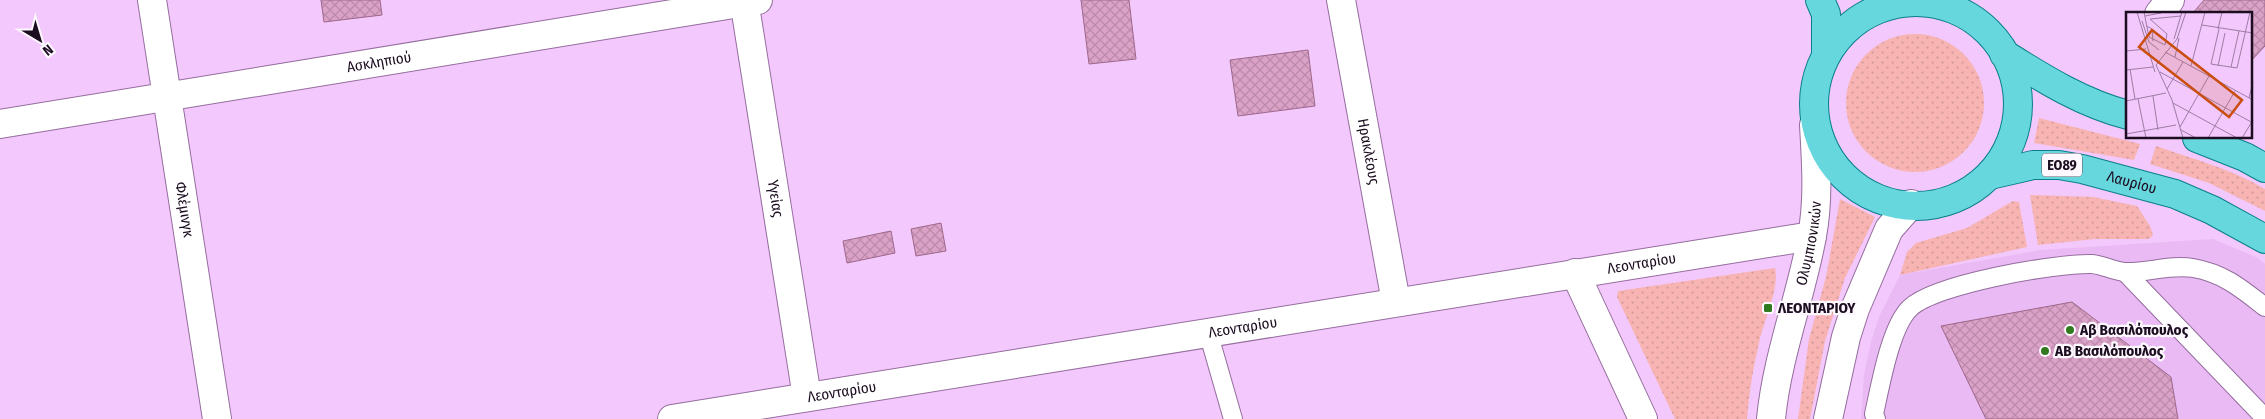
<svg xmlns="http://www.w3.org/2000/svg" width="2265" height="419" font-family="'Fira Sans Condensed',sans-serif">
  <style>
    .built { fill: #e9baf4 }
    .grass { fill: url(#grass-dots) }
    .building { fill: url(#building-cross-hatch); stroke: #9d678b }
    .lines { fill: none; stroke-linecap: round; stroke-linejoin: round }
    .lane-casing { stroke: #946d9d; stroke-width: 20 }
    .street-casing { stroke: #946d9d; stroke-width: 30 }
    .secondary-casing { stroke: #946d9d; stroke-width: 30 }
    .primary-casing { stroke: #0a7f8b; stroke-width: 30 }
    .lane { stroke: #fff; stroke-width: 18 }
    .street { stroke: #fff; stroke-width: 28 }
    .secondary { stroke: #fff; stroke-width: 28 }
    .primary { stroke: #66d7dc; stroke-width: 28 }
    .poi-dot { fill: #30791e; stroke: #fdf9fe; stroke-width: 2 }
    .labels { text-anchor: middle; stroke-width: 4.5; stroke-linejoin: round; paint-order: stroke }
    .shield { fill: #fdf9fe; stroke: #605463; stroke-width: 1 }
    .shield-label { font-size: 14px; font-weight: bold; fill: #1c0d20 }
    .street-label { font-size: 15px; fill: #1c0d20; stroke: #fdf9fe }
    .poi-label { font-size: 15px; font-weight: bold; fill: #1c0d20; stroke: #fdf9fe; text-anchor: start }
    .inset-road { fill: none; stroke: #9d7da4; stroke-width: 1 }
    .view { fill: #c94e0f; fill-opacity: 0.15; stroke: #c94e0f; stroke-width: 2.5 }
    .inset-edge { fill: none; stroke: #1c0d20; stroke-width: 2.5 }
  </style>
  <defs>
    <pattern id="grass-dots" width="8" height="8" patternUnits="userSpaceOnUse" patternTransform="scale(1.25)"><rect width="8" height="8" fill="#f7b4b2"/><path d="M2 2h.1M6 6h.1" fill="none" stroke="#d39a99" stroke-width="1.8" stroke-linecap="round"/></pattern>
    <pattern id="building-cross-hatch" width="8" height="8" patternUnits="userSpaceOnUse" patternTransform="scale(1.25)"><rect width="8" height="8" fill="#dba2c7"/><path d="M0 0l8 8M0 8l8-8" fill="none" stroke="#bb8aab"/></pattern>
  </defs>
  <rect width="100%" height="100%" fill="#f3c8fc"/>
  <!-- built -->
  <path class="built" d="M2213,239L2258,258L2265,264V419H1861L1864,375L1871,342L1879,317L1900,275L2041,250Z"/>
  <!-- grass -->
  <g class="grass">
    <circle cx="1915" cy="103" r="69"/>
    <path d="M2039,118L2140,144L2134,160L2034,143Z"/>
    <path d="M2156,146C2193,159 2232,169 2265,189V211L2209,183L2150,164Z"/>
    <path d="M2030,195L2093,197L2137,206L2150,226L2153,235L2149,239H2095L2038,245Z"/>
    <path d="M1840,199L1875,217L1845,278L1825,341L1810,419H1798L1809,339L1826,277Z"/>
    <path d="M2013,201L2019,202L2027,247L1900,275L1907,252L1916,243L1967,228Z"/>
    <path d="M1775,268C1780,288 1763,323 1759,343C1753,368 1749,393 1747,419H1675L1617,297L1618,291Z"/>
  </g>
  <!-- building -->
  <g class="building">
    <path d="M321,0H380L382,15L324,22Z"/>
    <path d="M1081,0H1129L1136,59L1089,64Z"/>
    <path d="M2204,0H2265V46L2251,61V14H2192Z"/>
    <path d="M1308,50L1315,106L1238,116L1230,60Z"/>
    <path d="M941,223L946,251L916,256L911,229Z"/>
    <path d="M891,231L895,253L847,263L843,241Z"/>
    <path d="M2072,302L2171,377L2178,419H1986L1941,326Z"/>
  </g>
  <g class="lines">
    <defs>
      <g id="lane">
        <path d="M2125,272L2265,418"/>
        <path d="M1208,332L1233,419"/>
        <path d="M1876,419L1874,414C1880,388 1890,327 1910,308C1935,284 2056,263 2092,264C2103,265 2114,271 2125,272C2147,273 2171,264 2193,268C2223,273 2242,289 2265,307"/>
      </g>
      <g id="street">
        <path id="s1" d="M152,0L217,419"/>
        <path id="s2" d="M744,0L807,397"/>
        <path id="s3" d="M1341,0L1396,302"/>
        <path d="M2159,14L2170,0"/>
        <path id="s4" d="M0,124L758,0"/>
      </g>
      <g id="secondary">
        <path d="M1575,273L1643,419"/>
        <path id="s5" d="M672,419L1812,236"/>
        <path id="s6" d="M1771,419C1777,356 1801,297 1812,236C1819,199 1816,162 1814,125"/>
        <path d="M1828,419L1846,337L1855,309L1889,229L1911,204"/>
      </g>
      <g id="primary">
        <path d="M1820,0L1826,14V55"/>
        <circle cx="1916" cy="104" r="102"/>
        <path d="M2004,54C2044,79 2082,103 2128,115"/>
        <path d="M2197,138L2245,157L2265,168"/>
        <path id="s7" d="M1990,175L2033,165H2059L2082,169L2175,194L2212,210L2265,239"/>
      </g>
    </defs>
    <!-- lane casing -->
    <use href="#lane" class="lane-casing"/>
    <!-- street casing -->
    <use href="#street" class="street-casing"/>
    <!-- secondary casing -->
    <use href="#secondary" class="secondary-casing"/>
    <!-- primary casing -->
    <use href="#primary" class="primary-casing"/>
    <!-- lane -->
    <use href="#lane" class="lane"/>
    <!-- street -->
    <use href="#street" class="street"/>
    <!-- secondary -->
    <use href="#secondary" class="secondary"/>
    <!-- primary -->
    <use href="#primary" class="primary"/>
  </g>
  <!-- markers -->
  <g class="poi-dot">
    <rect x="1763" y="303" width="10" height="10" rx="2.5"/>
    <circle cx="2070" cy="330" r="5"/>
    <circle cx="2045" cy="351" r="5"/>
  </g>
  <g class="labels">
    <!-- shield labels -->
    <rect class="shield" x="2042" y="153.5" width="40" height="23" rx="4"/>
    <g class="shield-label">
      <text x="2062" y="170">ΕΟ89</text>
    </g>
    <!-- street labels -->
    <g class="street-label">
      <text dy="5" stroke="none"><textPath href="#s4" startOffset="384">Ασκληπιού</textPath></text>
      <text dy="5" stroke="none"><textPath href="#s3" startOffset="154">Ηρακλέους</textPath></text>
      <text dy="5" stroke="none"><textPath href="#s7" startOffset="145">Λαυρίου</textPath></text>
      <text dy="5" stroke="none"><textPath href="#s2" startOffset="201">Υγείας</textPath></text>
      <text dy="5" stroke="none"><textPath href="#s1" startOffset="212">Φλέμινγκ</textPath></text>
      <text dy="5" stroke="none"><textPath href="#s6" startOffset="180">Ολυμπιονικών</textPath></text>
      <text dy="5" stroke="none"><textPath href="#s5" startOffset="982">Λεονταρίου</textPath></text>
      <text dy="5" stroke="none"><textPath href="#s5" startOffset="578">Λεονταρίου</textPath></text>
      <text dy="5" stroke="none"><textPath href="#s5" startOffset="172">Λεονταρίου</textPath></text>
    </g>
    <!-- poi labels -->
    <g class="poi-label">
      <text x="1778" y="313">ΛΕΟΝΤΑΡΙΟΥ</text>
      <text x="2080" y="335">Αβ Βασιλόπουλος</text>
      <text x="2055" y="356">ΑΒ Βασιλόπουλος</text>
    </g>
  </g>
  <!-- overview -->
  <g transform="translate(2126 12)">
    <rect width="126" height="126" fill="#f3c8fc"/>
    <path class="inset-road" d="M11,0L29,60M18,0L23,25L39,33L41,22L24,7M19,4L35,1M24,7L55,4M16,9L23,30L33,38M76,13L127,21M21,14L26,17L27,29M92,17L96,0M93,17L85,52L111,56L124,0M48,27L56,0M0,39L20,37M39,40L127,88M49,45L53,26M65,54L79,0M92,54L99,21M105,55L113,19M4,57L9,87M0,58L27,55M34,60L127,111M41,77L57,50M27,84L32,118M123,86L127,70M12,87L20,126M0,89L40,81M47,91L111,126M54,115L83,64M55,118L70,126M0,122L50,113M57,126L46,88L30,53L51,27L60,0M82,126L109,79M116,126L127,108"/>
    <path class="view" d="M26,18L116,88L103,105L13,35Z"/>
    <rect width="126" height="126" class="inset-edge"/>
  </g>
  <!-- north arrow -->
  <g transform="translate(40 40) rotate(142)" stroke="#fdf9fe" stroke-width="4" paint-order="stroke">
  <path d="M0-4L9 19L0 12L-9 19Z" fill="#1c0d20"/>
  <text y="-8" font-size="14" font-weight="bold" text-anchor="middle" fill="#1c0d20">N</text>
  </g>
</svg>
